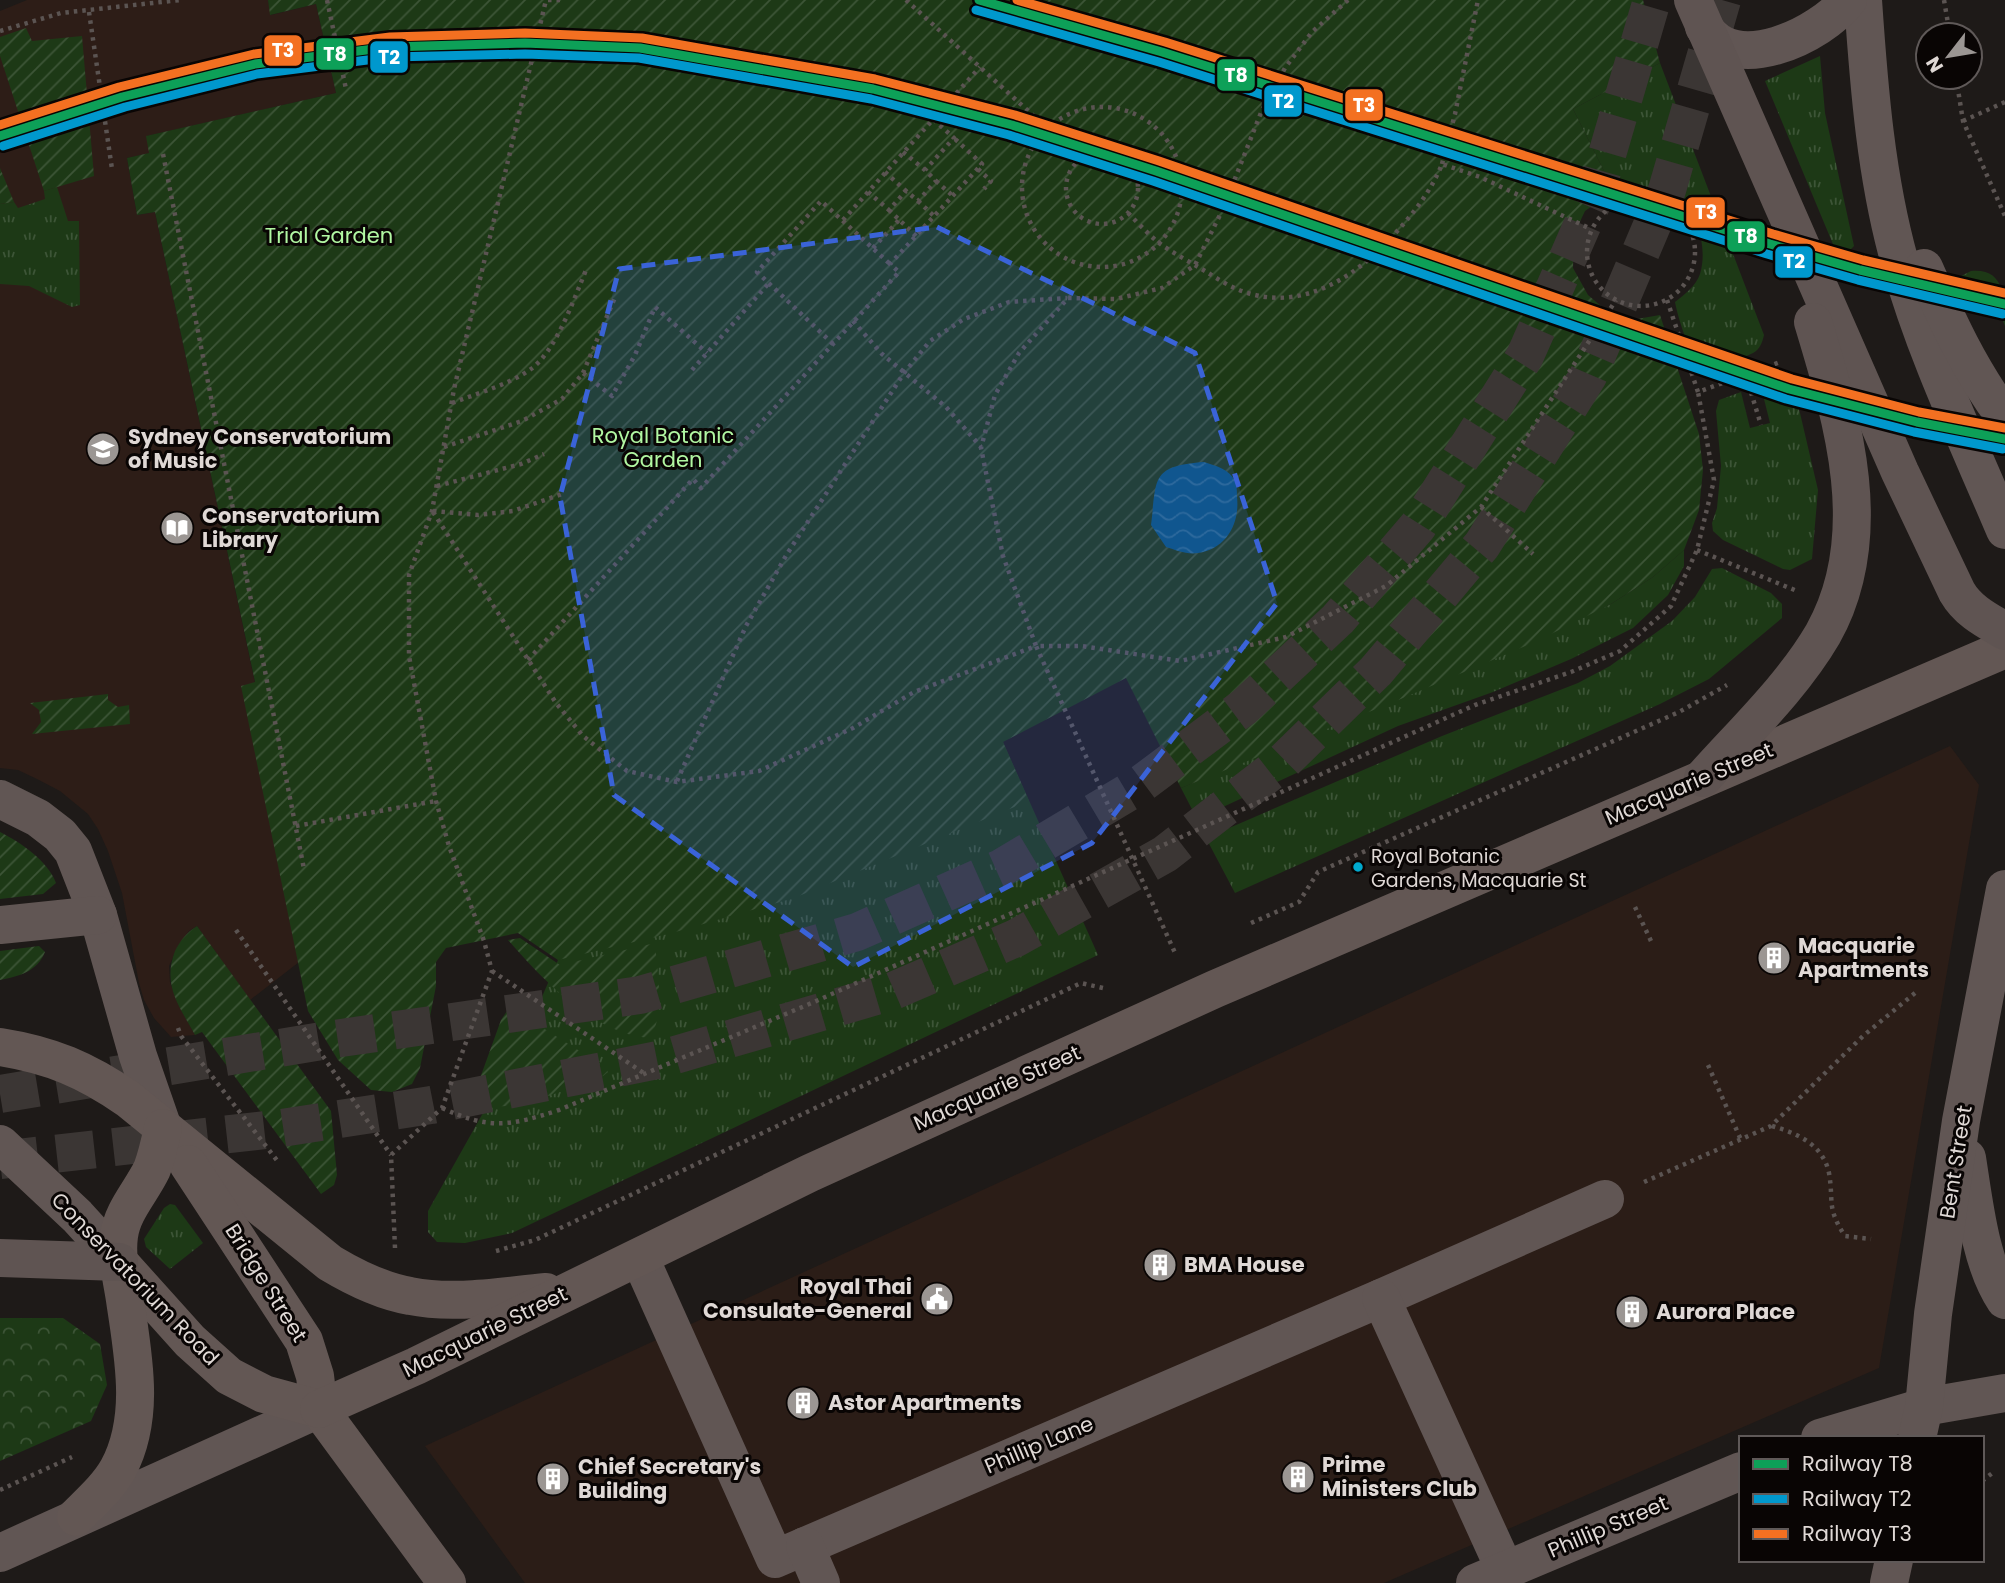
<svg xmlns="http://www.w3.org/2000/svg" width="2005" height="1583" font-family="Poppins,sans-serif">
  <style>
    .built { fill: #2b1d17 }
    .education { fill: #2d1d17 }
    .grass { fill: url(#grass-tufts) }
    .park { fill: url(#park-crowns) }
    .garden { fill: url(#garden-furrows) }
    .water { fill: url(#water-waves) }
    .lines { fill: none; stroke-linecap: round; stroke-linejoin: round }
    .highway-tunnel { stroke: #3b3634; stroke-width: 38; stroke-dasharray: 38 19; stroke-linecap: butt }
    .path { stroke: #5b5452; stroke-width: 4.5; stroke-dasharray: 3.5 5; stroke-linecap: butt }
    .minor { stroke: #615654; stroke-width: 38 }
    .major { stroke: #635754; stroke-width: 38 }
    .highway { stroke: #5f5452; stroke-width: 38 }
    .rail-1-casing { stroke: #090504; stroke-width: 14 }
    .rail-2-casing { stroke: #090504; stroke-width: 14 }
    .rail-3-casing { stroke: #090504; stroke-width: 14 }
    .rail-1 { stroke: #0da058; stroke-width: 9 }
    .rail-2 { stroke: #0098cd; stroke-width: 9 }
    .rail-3 { stroke: #f37021; stroke-width: 9 }
    .marked { fill: #3a63d8; fill-opacity: 0.2; stroke: #3a63d8; stroke-width: 5; stroke-dasharray: 14 9; stroke-linejoin: round }
    .bus-dot { fill: #00a9ce; stroke: #090504; stroke-width: 2.5 }
    .labels { text-anchor: middle; stroke-width: 6; stroke-linejoin: round; paint-order: stroke }
    .bus-label { font-size: 19px; fill: #dfd8d5; stroke: #090504; text-anchor: start }
    .park-label { font-size: 21px; fill: #b1f7a2; stroke: #090504 }
    .poi-label { font-size: 21px; font-weight: bold; fill: #dfd8d5; stroke: #090504; text-anchor: start }
    .street-label { font-size: 21px; fill: #dfd8d5; stroke: #090504 }
    .line-badge { stroke: #090504; stroke-width: 2.5 }
    .badge-label { font-size: 19px; text-anchor: middle; font-weight: bold; fill: #fff }
  </style>
  <defs>
    <pattern id="grass-tufts" width="24" height="20" patternUnits="userSpaceOnUse" patternTransform="scale(1.75)"><rect width="24" height="20" fill="#1d3916"/><path d="M3 7l-1-3M5 7V3M7 7l1-3M15 17l-1-3M17 17v-4M19 17l1-3" fill="none" stroke="#3d5537"/></pattern>
    <pattern id="park-crowns" width="20" height="18" patternUnits="userSpaceOnUse" patternTransform="scale(1.75)"><rect width="20" height="18" fill="#1d3916"/><path d="M2 6a3 3 0 1 1 6 0M12 15a3 3 0 1 1 6 0" fill="none" stroke="#3d5537"/></pattern>
    <pattern id="garden-furrows" width="10" height="10" patternUnits="userSpaceOnUse" patternTransform="scale(1.75)"><rect width="10" height="10" fill="#1d3916"/><path d="M-1 1l2-2M0 10L10 0M9 11l2-2" fill="none" stroke="#3d5537"/></pattern>
    <pattern id="water-waves" width="16" height="10" patternUnits="userSpaceOnUse" patternTransform="scale(1.75)"><rect width="16" height="10" fill="#06537d"/><path d="M0 5q4-4 8 0t8 0" fill="none" stroke="#2a6b8f"/></pattern>
  </defs>
  <rect width="100%" height="100%" fill="#1e1a18"/>
  <!-- built -->
  <path class="built" d="M1950,746L1979,785L1879,1368L1384,1583H525L425,1446Z"/>
  <!-- education -->
  <path class="education" d="M27,0H268L271,15L316,4L336,93L147,136L150,153L127,158L137,215L155,212L255,683L242,687L299,962L250,1000L197,926L189,931L178,946L169,966L170,982L178,1004L195,1035L171,1037L154,1018L144,1000L139,983L122,893L108,851L98,829L88,814L60,791L37,779L18,770L0,768V11Z"/>
  <!-- grass -->
  <g class="grass">
    <path d="M1820,56L1825,113L1854,246L1845,255L1840,254L1835,249L1765,81Z"/>
    <path d="M1660,63L1764,335C1762,343 1760,349 1753,353C1743,358 1708,370 1700,364C1690,358 1677,314 1675,302C1685,294 1696,286 1700,274C1708,248 1698,209 1673,197C1653,188 1635,189 1614,191L1573,109Z"/>
    <path d="M57,187L68,221H79L80,305L72,307L29,286L0,284V204L14,202L18,208L45,199L44,191Z"/>
    <path d="M1971,271C2005,268 2005,298 2005,326C1997,306 1990,280 1963,288L1959,277Z"/>
    <path d="M1776,381L1786,384L1793,393L1800,413L1818,490L1812,559L1790,570L1783,569L1723,540L1713,531L1712,523L1717,508L1721,466L1716,411L1719,400L1741,392L1750,428L1770,423L1761,387Z"/>
    <path d="M1684,550V566L1668,595L1633,628L1571,659L1493,692L1398,726L1197,819L1181,788L1611,604L1653,577Z"/>
    <path d="M1722,568L1771,593L1782,604V618L1709,679L1660,704L1235,893L1206,838L1442,736L1578,683L1610,666L1672,621L1695,597L1712,569Z"/>
    <path d="M1003,742L1098,955L512,1233L465,1243L437,1242L428,1232V1211L521,1045L558,960Z"/>
    <path d="M170,1204L175,1205L203,1243L170,1269L146,1247L144,1239L164,1208Z"/>
  </g>
  <!-- park -->
  <path class="park" d="M0,1318H63L100,1344L107,1385L91,1421L0,1461Z"/>
  <!-- garden -->
  <g class="garden">
    <path d="M268,0H1643L1660,63L1573,109L1614,191L1585,211L1574,234L1573,268L1588,295L1608,312L1637,319L1660,315L1699,434L1703,470L1699,510L1684,550L1653,577L1611,604L1535,642L1396,701L1181,788L1126,678L1003,742L1029,801L794,898L672,933L558,960L518,933L446,948L436,962V986L420,1068L412,1084L392,1092L371,1090L338,1060L308,1011L241,686L255,682L155,212L137,215L127,158L149,153L146,136L336,93L316,4L270,15Z"/>
    <path d="M26,28L32,41L82,36L94,176L44,191L0,56V37Z"/>
    <path d="M0,168L14,202L0,204Z"/>
    <path d="M108,694V700L118,707L129,705L130,724L32,734L41,722L39,710L30,703Z"/>
    <path d="M0,832C20,842 48,861 56,883L43,894L0,899Z"/>
    <path d="M197,926L331,1111L337,1175L334,1185L321,1194L202,1032L195,1035C179,1006 162,985 175,951C180,941 187,932 197,926Z"/>
    <path d="M520,938L560,965L655,943C657,969 666,1018 649,1038C594,1034 542,979 508,940Z"/>
    <path d="M39,946L45,952C37,972 19,976 0,980V951Z"/>
    <path d="M507,1011H516L605,1067L608,1072L603,1076C574,1086 499,1120 474,1101L475,1092L501,1020Z"/>
  </g>
  <!-- water -->
  <path class="water" d="M1204,462C1216,466 1229,469 1235,481C1237,485 1237,493 1237,497C1240,524 1226,549 1198,553C1187,555 1176,550 1166,547L1151,525C1157,479 1150,466 1204,462Z"/>
  <g class="lines">
    <!-- highway-tunnel -->
    <g class="highway-tunnel">
      <path d="M0,1094L334,1039L640,995L857,932L1001,868L1137,787L1244,707L1338,619L1418,526L1525,356L1595,196L1652,0"/>
      <path d="M0,1160L275,1129L431,1105L658,1060L893,991L1016,938L1165,854L1282,763L1376,671L1482,545L1588,376L1667,190L1722,0"/>
    </g>
    <!-- path -->
    <g class="path">
      <path d="M327,0L346,89"/>
      <path d="M548,0H561"/>
      <path d="M906,0L1047,128L1075,163"/>
      <path d="M1348,0L1312,32L1285,68L1262,110L1223,209L1195,265L1162,288L1116,299L1068,298L1019,353L995,395L981,448L1003,556L1036,646H1082L1180,661L1286,637L1386,586L1481,507L1616,300"/>
      <path d="M1944,0L1950,35"/>
      <path d="M89,12L112,169"/>
      <path d="M0,31L61,13L180,0"/>
      <path d="M1956,77L1963,121L2005,216"/>
      <circle cx="1102" cy="187" r="80"/>
      <path d="M1963,121L2005,102"/>
      <path d="M903,152L925,170"/>
      <circle cx="1102" cy="188" r="36"/>
      <path d="M163,154L304,869"/>
      <path d="M1442,164L1455,114L1478,0"/>
      <path d="M978,169L991,181L984,189"/>
      <path d="M885,172L906,191"/>
      <path d="M936,181L953,196"/>
      <path d="M868,192L889,210L906,191L918,201L936,181L925,170L954,138L933,119"/>
      <circle cx="1641" cy="252" r="54"/>
      <path d="M918,201L934,216"/>
      <path d="M889,210L916,236"/>
      <path d="M1128,213C1138,223 1148,234 1159,243C1173,253 1190,262 1205,271C1218,279 1233,289 1248,293C1301,310 1352,279 1387,242C1409,219 1430,194 1442,164L1480,177L1591,229"/>
      <path d="M843,220L980,67"/>
      <path d="M873,248L899,220"/>
      <path d="M1667,300L1698,392L1780,362"/>
      <path d="M853,321L882,354L946,407L981,447"/>
      <path d="M833,344L757,272L821,201L890,264"/>
      <path d="M692,370L769,283"/>
      <path d="M583,373L616,295"/>
      <path d="M1746,376L1761,425"/>
      <path d="M452,403C478,393 508,385 531,369C556,351 574,299 586,270"/>
      <path d="M444,447L522,421L562,399L583,373L612,396L635,355L655,307L707,353"/>
      <path d="M437,486L521,464L544,454"/>
      <path d="M1481,507L1533,554"/>
      <path d="M433,511L478,515L513,511L565,493"/>
      <path d="M433,512L556,703L583,736L627,771L677,782L759,771L853,728L914,692L1036,646L1176,955"/>
      <path d="M1697,550L1797,591"/>
      <path d="M528,660L693,479L701,488L899,272L890,264L982,164L954,138"/>
      <path d="M677,781L746,626L787,554L904,373L930,341L964,319L1009,302L1067,298"/>
      <path d="M296,826L436,801"/>
      <path d="M1635,907L1651,941"/>
      <path d="M1251,923L1299,902L1318,872L1679,712L1727,685"/>
      <path d="M236,930L391,1155"/>
      <path d="M492,971L645,1074"/>
      <path d="M178,1028L181,1036L279,1163"/>
      <path d="M1708,1065L1741,1140"/>
      <path d="M442,1108C490,1130 510,1126 559,1110L814,1002L1475,705L1571,672L1620,651L1671,606L1697,550L1714,480L1698,392"/>
      <path d="M1772,1126C1796,1133 1823,1144 1829,1173C1834,1202 1826,1207 1845,1236L1871,1239"/>
      <path d="M1644,1182L1771,1126L1863,1036L1915,993"/>
      <path d="M395,1248L391,1155L442,1108L492,971L484,941L449,846L436,801L409,656V575L432,511L454,389L546,0"/>
      <path d="M496,1251L535,1240L1081,983L1107,989"/>
      <path d="M1982,1481L1995,1471"/>
      <path d="M0,1490L72,1457"/>
    </g>
    <!-- minor -->
    <g class="minor">
      <path d="M1863,0C1869,88 1876,178 1900,263C1926,355 1968,442 2005,530"/>
      <path d="M1704,27C1734,77 1821,35 1848,0"/>
      <path d="M1924,268C1947,320 1970,371 2005,417"/>
      <path d="M0,799L38,818L60,835L73,851L98,915L138,1056L163,1128"/>
      <path d="M0,925L98,915"/>
      <path d="M0,1144L77,1216L119,1262"/>
      <path d="M1967,1158C1974,1202 1980,1263 2005,1300"/>
      <path d="M640,1258L775,1559L1381,1298L1605,1199"/>
      <path d="M1381,1298L1505,1570"/>
      <path d="M1820,1438L1924,1407L2005,1393"/>
      <path d="M1917,1438L1924,1407L1933,1314L1961,1121L2005,889"/>
      <path d="M805,1546L821,1583"/>
      <path d="M0,1553L319,1409"/>
      <path d="M1475,1583L1741,1471"/>
      <path d="M1889,1583L1894,1560"/>
    </g>
    <!-- major -->
    <g class="major">
      <path d="M0,1047C51,1055 86,1070 128,1099L330,1263C355,1278 381,1291 410,1296C454,1305 502,1296 546,1292"/>
      <path d="M188,1164L304,1341L315,1376L319,1409L447,1583"/>
      <path d="M119,1262L190,1341L229,1376L264,1394L319,1409"/>
      <path d="M319,1409L416,1366L810,1173L1215,989L2005,649"/>
      <path d="M76,1517C91,1502 108,1487 118,1469C146,1417 133,1355 125,1300C122,1280 116,1257 119,1236C122,1211 141,1192 152,1169C157,1156 160,1142 163,1128"/>
    </g>
    <!-- highway -->
    <g class="highway">
      <path d="M1693,0L1900,472L1957,592C1968,611 1986,620 2005,631"/>
      <path d="M1703,778C1744,732 1792,687 1823,634C1878,536 1843,421 1813,322"/>
      <path d="M0,1258L119,1262"/>
    </g>
    <defs>
      <g id="rail-1">
        <path d="M979,0L1162,52L1770,244L1860,270L2005,304"/>
        <path d="M0,136L122,97L255,64L390,47L525,43L640,48L873,89L1012,125L1156,171L1789,389L1917,422L2005,439"/>
      </g>
      <g id="rail-2">
        <path d="M976,10L1159,62L1767,254L1858,280L2003,314"/>
        <path d="M3,146L125,107L257,74L391,57L525,54L639,58L871,99L1009,135L1153,181L1786,399L1914,432L2003,449"/>
      </g>
      <g id="rail-3">
        <path d="M1017,0L1165,42L1773,234L1863,260L2005,293"/>
        <path d="M0,125L119,87L254,54L390,37L525,33L642,38L875,79L1015,115L1159,161L1792,379L1919,412L2005,428"/>
      </g>
    </defs>
    <!-- rail-1 casing -->
    <use href="#rail-1" class="rail-1-casing"/>
    <!-- rail-2 casing -->
    <use href="#rail-2" class="rail-2-casing"/>
    <!-- rail-3 casing -->
    <use href="#rail-3" class="rail-3-casing"/>
    <!-- rail-1 -->
    <use href="#rail-1" class="rail-1"/>
    <!-- rail-2 -->
    <use href="#rail-2" class="rail-2"/>
    <!-- rail-3 -->
    <use href="#rail-3" class="rail-3"/>
  </g>
  <!-- marked area -->
  <path class="marked" d="M937,227L1195,353L1277,603L1092,843L853,967L614,795L560,497L619,269Z"/>
  <!-- icons -->
  <defs>
    <symbol id="university-disc" viewBox="-11 -11 22 22"><circle r="9.5" fill="#9b9693" stroke="#090504"/><path d="M0-5L7-2L0 1L-7-2ZM-4 1L0 2.5L4 1V4Q0 6-4 4Z" fill="#fff"/></symbol>
    <symbol id="library-disc" viewBox="-11 -11 22 22"><circle r="9.5" fill="#9b9693" stroke="#090504"/><path d="M-6-4Q-3-5.5-.7-3.5V5Q-3 3-6 4ZM6-4Q3-5.5 .7-3.5V5Q3 3 6 4Z" fill="#fff"/></symbol>
    <symbol id="building-disc" viewBox="-11 -11 22 22"><circle r="9.5" fill="#9b9693" stroke="#090504"/><path d="M-4-6H4V6H1V3H-1V6H-4ZM-2.5-4.3h1.7v1.8h-1.7ZM.8-4.3h1.7v1.8H.8ZM-2.5-1h1.7V.8h-1.7ZM.8-1h1.7V.8H.8Z" fill="#fff"/></symbol>
    <symbol id="civic-disc" viewBox="-11 -11 22 22"><circle r="9.5" fill="#9b9693" stroke="#090504"/><path d="M-.6-6.5H3V-4.5H.6V-3L4-1V1h2V6H-6V1h2V-1L-.6-3ZM-1.2 2.5V6h2.4V2.5Z" fill="#fff"/></symbol>
  </defs>
  <g fill-rule="evenodd">
    <use href="#university-disc" x="84" y="430" width="38" height="38"/>
    <use href="#library-disc" x="158" y="509" width="38" height="38"/>
    <use href="#building-disc" x="1755" y="939" width="38" height="38"/>
    <use href="#building-disc" x="1141" y="1246" width="38" height="38"/>
    <use href="#civic-disc" x="918" y="1280" width="38" height="38"/>
    <use href="#building-disc" x="1613" y="1293" width="38" height="38"/>
    <use href="#building-disc" x="784" y="1384" width="38" height="38"/>
    <use href="#building-disc" x="1279" y="1458" width="38" height="38"/>
    <use href="#building-disc" x="534" y="1460" width="38" height="38"/>
  </g>
  <!-- markers -->
  <circle class="bus-dot" cx="1358" cy="867" r="6"/>
  <g class="labels">
    <!-- bus labels -->
    <g class="bus-label">
      <text x="1371" y="863">Royal Botanic<tspan x="1371" dy="24">Gardens, Macquarie St</tspan></text>
    </g>
    <!-- park labels -->
    <g class="park-label">
      <text x="329" y="243">Trial Garden</text>
      <text x="663" y="443">Royal Botanic<tspan x="663" dy="24">Garden</tspan></text>
    </g>
    <!-- poi labels -->
    <g class="poi-label">
      <text x="128" y="444">Sydney Conservatorium<tspan x="128" dy="24">of Music</tspan></text>
      <text x="202" y="523">Conservatorium<tspan x="202" dy="24">Library</tspan></text>
      <text x="1798" y="953">Macquarie<tspan x="1798" dy="24">Apartments</tspan></text>
      <text x="1184" y="1272">BMA House</text>
      <text x="912" y="1294" text-anchor="end">Royal Thai<tspan x="912" dy="24">Consulate-General</tspan></text>
      <text x="1656" y="1319">Aurora Place</text>
      <text x="828" y="1410">Astor Apartments</text>
      <text x="1322" y="1472">Prime<tspan x="1322" dy="24">Ministers Club</tspan></text>
      <text x="578" y="1474">Chief Secretary's<tspan x="578" dy="24">Building</tspan></text>
    </g>
    <!-- street labels -->
    <g class="street-label">
      <text transform="translate(1689 784) rotate(-23)" y="7">Macquarie Street</text>
      <text transform="translate(997 1088) rotate(-24)" y="7">Macquarie Street</text>
      <text transform="translate(1956 1162) rotate(-81)" y="7">Bent Street</text>
      <text transform="translate(135 1279) rotate(46)" y="7">Conservatorium Road</text>
      <text transform="translate(266 1283) rotate(58)" y="7">Bridge Street</text>
      <text transform="translate(485 1332) rotate(-26)" y="7">Macquarie Street</text>
      <text transform="translate(1039 1445) rotate(-23)" y="7">Phillip Lane</text>
      <text transform="translate(1608 1527) rotate(-23)" y="7">Phillip Street</text>
    </g>
  </g>
  <g class="line-badge">
    <rect x="263" y="34" width="40" height="33" rx="7" fill="#f37021"/>
    <rect x="315" y="37" width="40" height="34" rx="7" fill="#0da058"/>
    <rect x="369" y="40" width="40" height="34" rx="7" fill="#0098cd"/>
    <rect x="1216" y="58" width="40" height="34" rx="7" fill="#0da058"/>
    <rect x="1263" y="84" width="40" height="34" rx="7" fill="#0098cd"/>
    <rect x="1344" y="88" width="40" height="34" rx="7" fill="#f37021"/>
    <rect x="1685" y="196" width="41" height="33" rx="7" fill="#f37021"/>
    <rect x="1726" y="220" width="40" height="33" rx="7" fill="#0da058"/>
    <rect x="1774" y="245" width="40" height="34" rx="7" fill="#0098cd"/>
  </g>
  <g class="badge-label">
    <text x="283" y="57">T3</text>
    <text x="335" y="61">T8</text>
    <text x="389" y="64">T2</text>
    <text x="1236" y="82">T8</text>
    <text x="1283" y="108">T2</text>
    <text x="1364" y="112">T3</text>
    <text x="1706" y="219">T3</text>
    <text x="1746" y="243">T8</text>
    <text x="1794" y="268">T2</text>
  </g>
  <!-- legend -->
  <rect x="1739" y="1436" width="245" height="126" fill="#090504" stroke="#5f5958" stroke-width="2"/>
  <rect x="1753" y="1459" width="35" height="10" fill="#0da058" stroke="#5f5958" stroke-width="2"/>
  <text x="1802" y="1471" font-size="21" fill="#dfd8d5">Railway T8</text>
  <rect x="1753" y="1494" width="35" height="10" fill="#0098cd" stroke="#5f5958" stroke-width="2"/>
  <text x="1802" y="1506" font-size="21" fill="#dfd8d5">Railway T2</text>
  <rect x="1753" y="1529" width="35" height="10" fill="#f37021" stroke="#5f5958" stroke-width="2"/>
  <text x="1802" y="1541" font-size="21" fill="#dfd8d5">Railway T3</text>
  <!-- north arrow -->
  <g transform="translate(1949 56) rotate(239)"><circle r="33" fill="#090504" stroke="#5f5958" stroke-width="2"/>
  <path d="M0-5L12 26L0 18L-12 26Z" fill="#9b9693"/>
  <text y="-10" font-size="19" font-weight="bold" text-anchor="middle" fill="#dfd8d5">N</text>
  </g>
</svg>
